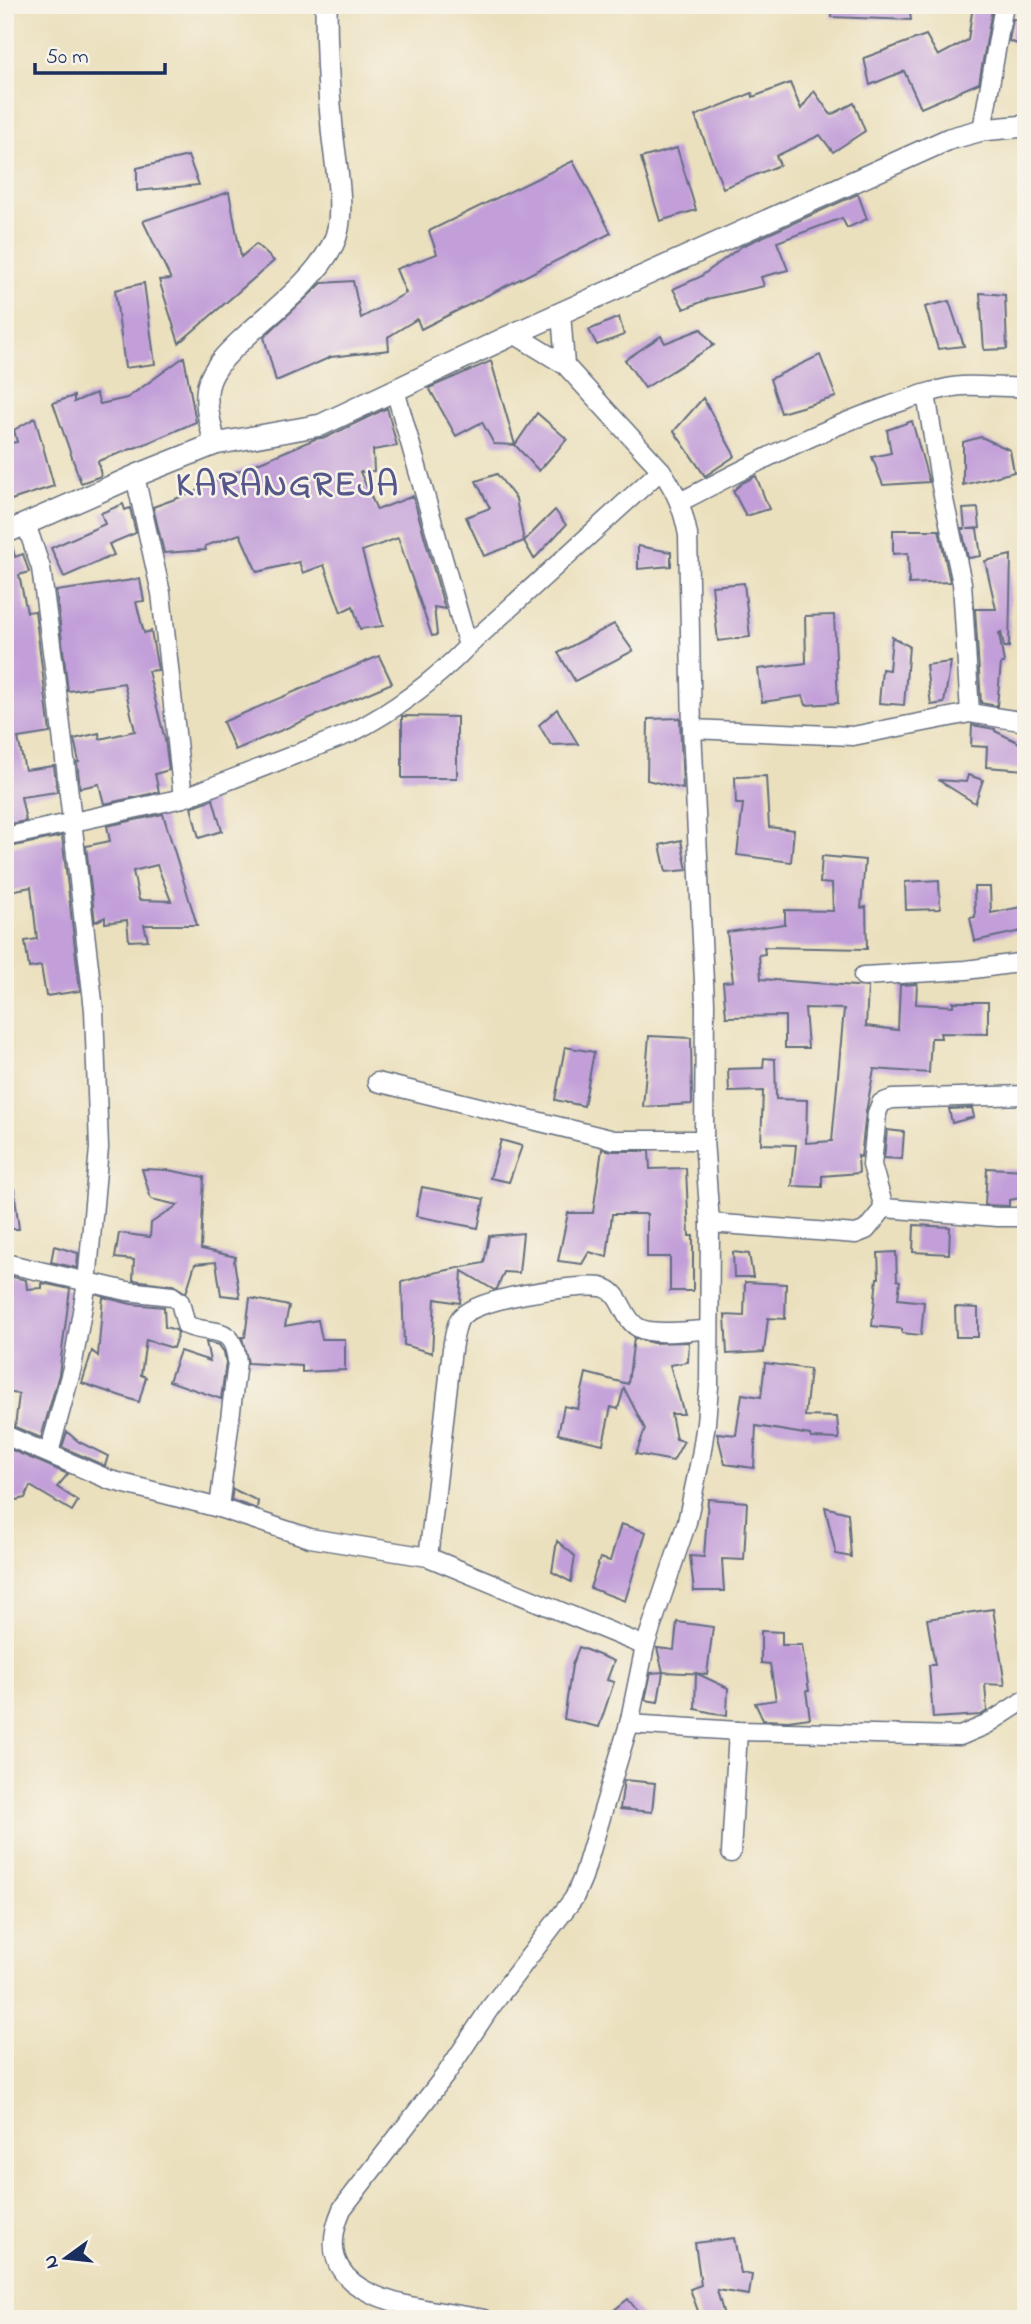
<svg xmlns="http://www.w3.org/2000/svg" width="1031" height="2324" font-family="'Indie Flower',sans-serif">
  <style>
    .building { fill: #c29fd9; fill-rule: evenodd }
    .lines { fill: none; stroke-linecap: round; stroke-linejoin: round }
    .minor-casing { stroke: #646d7f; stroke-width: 21 }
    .major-casing { stroke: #646d7f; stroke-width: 24 }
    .minor { stroke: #fff; stroke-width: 18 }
    .major { stroke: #fff; stroke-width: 21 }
    .labels { text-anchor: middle; stroke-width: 5; stroke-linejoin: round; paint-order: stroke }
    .district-label { font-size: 35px; font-weight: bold; letter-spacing: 2px; fill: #555689; stroke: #f7f3e8 }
  </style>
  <rect width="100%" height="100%" fill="#f7f3e8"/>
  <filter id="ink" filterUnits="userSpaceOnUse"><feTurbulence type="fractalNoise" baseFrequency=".0143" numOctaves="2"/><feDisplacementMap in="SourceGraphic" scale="14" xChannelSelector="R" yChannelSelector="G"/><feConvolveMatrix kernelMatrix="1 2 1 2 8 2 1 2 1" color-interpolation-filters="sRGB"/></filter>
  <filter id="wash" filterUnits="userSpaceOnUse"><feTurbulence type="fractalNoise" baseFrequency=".00686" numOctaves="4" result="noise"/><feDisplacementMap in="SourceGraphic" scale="28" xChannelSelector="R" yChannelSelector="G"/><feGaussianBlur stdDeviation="1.57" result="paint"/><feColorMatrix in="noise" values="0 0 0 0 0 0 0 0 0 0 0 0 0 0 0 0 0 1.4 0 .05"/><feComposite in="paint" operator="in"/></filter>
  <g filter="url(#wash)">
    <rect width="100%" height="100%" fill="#ebe0bd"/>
    <g id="blocks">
      <!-- building -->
      <g class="building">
        <path d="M832,5H909L911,20L831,17Z"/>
        <path d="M973,5L992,10L979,83L921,108L904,71L870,85L864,58L926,35L938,56L968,40Z"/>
        <path d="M1013,19L1026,22V47L1009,41Z"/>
        <path d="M790,83L801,109L814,91L831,115L854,103L865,131L833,152L820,135L776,156L780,165L723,188L695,116L752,93L753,97Z"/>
        <path d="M677,148L696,210L660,221L641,158Z"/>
        <path d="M188,156L199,185L137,191V168Z"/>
        <path d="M573,161L611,233L421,329L417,319L388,337L389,350L331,357L276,381L264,337L322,283L353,281L361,318L406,293L396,269L437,254L429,231Z"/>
        <path d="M229,192L241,257L256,244L274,261L179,343L159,280L171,279L143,221Z"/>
        <path d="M858,194L867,219L847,228L842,218L777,242L788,270L761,277L764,286L711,298L684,309L673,289L700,277L742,246Z"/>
        <path d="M144,283L155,364L125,368L115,290Z"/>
        <path d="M980,293L1005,295L1007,349L984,350Z"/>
        <path d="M949,301L964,346L938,349L925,307Z"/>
        <path d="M619,317L624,335L597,345L589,330Z"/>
        <path d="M701,329L714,345L645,388L625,360L661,336L665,343Z"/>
        <path d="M820,355L836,397L781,413L770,379Z"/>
        <path d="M184,357L196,422L145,444L98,461L101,476L81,483L53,403L74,396V402L96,393L100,404L127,398Z"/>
        <path d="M491,361L515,445L494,444L482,422L456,436L429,388Z"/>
        <path d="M703,398L735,456L705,476L674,431Z"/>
        <path d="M387,408L397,446L373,450L374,471L360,472L377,510L413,496L445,609L434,607L437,635L432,636L398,538L362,551L383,626L360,629L353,606L341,612L324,565L303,573L299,562L257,572L240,534L205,546L206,550L164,553L153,507L200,490V487L315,439L327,437Z"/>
        <path d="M537,413L567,439L539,471L515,445Z"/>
        <path d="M35,418L54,486L5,502V444L17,442L14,430Z"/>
        <path d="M912,421L929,482L883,485L872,457L891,453L887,430Z"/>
        <path d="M981,437L1010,450L1014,472L963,485V442Z"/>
        <path d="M497,474L516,499L524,541L484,556L466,517L490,508L476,481Z"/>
        <path d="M756,476L769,509L746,516L733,491L742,483Z"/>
        <path d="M123,504L125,510L130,508L136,533L109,544L114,555L64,577L51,548L105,524L101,513Z"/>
        <path d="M978,508L980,528L967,529H977L981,556L968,558L962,529H965L963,509Z"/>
        <path d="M555,510L566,525L534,559L524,541Z"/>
        <path d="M893,530H939L950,582L909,584L908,553L893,554Z"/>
        <path d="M12,544L15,557L23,554L29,572L19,575L27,612L35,611L50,733L18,738L25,770L54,766L57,792L21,797L26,821L5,825V811L9,810L5,791V546Z"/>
        <path d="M638,546L671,552V566L638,569Z"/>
        <path d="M1011,555L1009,647H1004L1001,632L999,633L1004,663H1001L997,706L981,703L975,609H996L985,561Z"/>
        <path d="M140,579L144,601L136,602L144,633L151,631L158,670L148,671L165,740L169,770L155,774L159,792L104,804L99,784L80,788L77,762H79L74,739L99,733L100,739L135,731L124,683L68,691L56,591Z"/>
        <path d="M744,583L750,637L718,641L712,586Z"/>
        <path d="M834,615L838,703L806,705L803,696L762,702L758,669L806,663L805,616Z"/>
        <path d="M614,624L633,651L575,681L558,653Z"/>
        <path d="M892,637L909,646L904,705L879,703L882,669L889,670Z"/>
        <path d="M379,656L392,683L235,750L223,722Z"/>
        <path d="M951,662L944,703L931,705L926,665Z"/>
        <path d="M557,709L578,744L551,745L539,725Z"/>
        <path d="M402,716L457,717V778H402Z"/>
        <path d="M680,718L683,789L647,780L648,719Z"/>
        <path d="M972,725L995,729V731L1026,746V770L986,767L987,747L971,746Z"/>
        <path d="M968,775L983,780L975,803L938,780L966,782Z"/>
        <path d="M766,776L769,827L794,830L791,862L737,855L743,804H736L735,777Z"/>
        <path d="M213,799L222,831L199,838L191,807Z"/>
        <path d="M163,814L197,925H144L148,940L129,941L127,920L105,923V917L95,922L86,846L110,841L107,826ZM157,865L171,901L139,900L133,871Z"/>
        <path d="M62,836L80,991L46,996L41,966L29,968L25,941L37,939L31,887L5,892V848Z"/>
        <path d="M681,840L687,870L666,872L660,845Z"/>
        <path d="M822,856L865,860L861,908L866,907L867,949L764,947L765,954L759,955L761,979L868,987L866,1026L898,1030L900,985L917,984L916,1004L953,1006V1002H988V1034L940,1033L941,1038H931L929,1073L874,1069L866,1112L861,1157L858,1156L859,1173L822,1176V1187L792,1186L796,1145L761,1144L763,1091L729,1092L728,1069L763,1068L764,1058L775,1059L776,1099L807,1100L806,1143L832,1141L844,1009L805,1008L808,1048H785V1016L726,1017L723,982L733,981L727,932L785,924V910L833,911L832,884L820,883Z"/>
        <path d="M939,880L940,909L906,910L905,882Z"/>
        <path d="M974,887H990L991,913L1026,906V930L975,941L970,918L975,917Z"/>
        <path d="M649,1036L691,1038L692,1104L643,1107Z"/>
        <path d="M565,1047L594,1052L584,1106L555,1100Z"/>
        <path d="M972,1108L974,1117L952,1123L949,1109Z"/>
        <path d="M887,1130L904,1132L902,1159L884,1158Z"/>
        <path d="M501,1140L522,1146L509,1182L490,1178Z"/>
        <path d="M602,1149L614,1151H649L650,1169L686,1168L689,1236H693V1291H670V1257H647V1214H612L607,1257L589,1252L582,1264L558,1261L568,1213H593Z"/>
        <path d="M987,1168L1026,1170V1197L1009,1200V1206L985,1205Z"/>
        <path d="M142,1169L168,1170L204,1177L201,1249L236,1257L234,1261L240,1297L221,1295L216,1262L195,1264L186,1293L173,1285L133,1280L134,1260L115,1258L119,1233L150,1237L151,1223L178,1205L151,1199Z"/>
        <path d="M422,1187L484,1199L478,1228L416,1216Z"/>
        <path d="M5,1189H14L19,1229H5Z"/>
        <path d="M914,1225L950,1227L949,1254L913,1252Z"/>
        <path d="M523,1233L519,1273L504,1272L497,1289L494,1290L462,1271L460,1303L435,1299L432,1353L404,1345L402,1282L433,1273L484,1263L489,1236Z"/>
        <path d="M54,1246L78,1253L77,1268L51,1262Z"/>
        <path d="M733,1252L749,1254L753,1277H734Z"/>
        <path d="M896,1252L897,1280L900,1281L898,1299L924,1302L921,1335L902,1333V1329L872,1326L877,1278H879L878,1253Z"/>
        <path d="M5,1275L26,1280L27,1289L42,1288V1283L70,1289L59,1374L41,1438L15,1427L19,1394L5,1392Z"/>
        <path d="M745,1282L786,1284L785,1319L768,1318L764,1352L727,1354L725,1315L744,1316Z"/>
        <path d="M103,1297L131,1304L164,1307L165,1327L176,1330L178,1333L173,1348L146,1340L141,1375L146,1377L139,1402L82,1383L92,1351L98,1356Z"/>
        <path d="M250,1298L289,1306L285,1326L318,1320L322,1339H345V1370L302,1372V1366L248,1363L242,1337H245Z"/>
        <path d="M955,1307L978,1308V1337H956Z"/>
        <path d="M634,1338L653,1343L689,1342L688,1362L670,1365L684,1414H671L676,1439L684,1441L673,1461L636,1454L645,1429L624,1388L618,1409L611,1407L603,1444L558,1434L564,1406L578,1409L586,1373L628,1384Z"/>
        <path d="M206,1342L219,1345L224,1352L226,1362L221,1399L169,1381L180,1351L210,1361Z"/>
        <path d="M765,1363L810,1369L805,1416L837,1417L839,1439L811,1438L810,1435L756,1426L754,1468L725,1464L717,1433L736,1435L742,1394L761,1397Z"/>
        <path d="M67,1432L79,1442L108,1456L105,1466L62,1447Z"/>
        <path d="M5,1447L68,1474L57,1487L78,1501L72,1511L30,1486L25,1498L17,1500L5,1496Z"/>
        <path d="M233,1489L258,1501L257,1509L231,1500Z"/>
        <path d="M708,1499L747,1502L744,1560L722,1559L724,1591H694L690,1556L704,1557Z"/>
        <path d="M825,1507L848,1513L851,1557L836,1554Z"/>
        <path d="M621,1524L646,1532L625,1601L590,1588L600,1558L610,1561Z"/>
        <path d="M557,1541L575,1556L571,1582L552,1572Z"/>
        <path d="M993,1609L1005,1685L985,1684L987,1711L981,1715L933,1718L929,1665H935L927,1619Z"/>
        <path d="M677,1622L713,1627L707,1674L663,1672L657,1648L674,1650Z"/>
        <path d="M761,1631L782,1632V1645H802L809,1691H806L810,1718L788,1721L763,1720L755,1703L776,1700L770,1664L761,1663Z"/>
        <path d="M579,1647L614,1661L607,1680L614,1682L599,1727L564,1719L572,1665Z"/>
        <path d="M663,1672L658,1702L645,1700L651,1673Z"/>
        <path d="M696,1673L728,1688L727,1716L695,1709Z"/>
        <path d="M624,1780L655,1783L652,1812L620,1809Z"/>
        <path d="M734,2238L741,2273L752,2275L749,2295L717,2290L725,2319H701L690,2289L701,2285L695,2243Z"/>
        <path d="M628,2299L644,2319H603Z"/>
      </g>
    </g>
  </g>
  <g filter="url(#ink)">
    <use href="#blocks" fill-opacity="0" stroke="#646d7f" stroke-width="2"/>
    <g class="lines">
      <defs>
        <g id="minor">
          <path d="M982,130L1004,5"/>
          <path d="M561,313L565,365"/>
          <path d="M395,390L468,646"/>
          <path d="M926,394L941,486L962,583L970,713"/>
          <path d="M135,476L161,593L183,798"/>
          <path d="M680,502C749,466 816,431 889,406C912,398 937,388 962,386C983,385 1004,388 1026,387"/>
          <path d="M26,524L41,568L55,674L94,1010L99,1148L87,1283L72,1368L49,1453"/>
          <path d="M692,729L853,736L970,713L1026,722"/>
          <path d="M5,837L183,798L351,733C396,710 433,682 468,646L661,470"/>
          <path d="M863,976L966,970L1026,962"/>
          <path d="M377,1082L614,1140H704"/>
          <path d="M884,1208L998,1217H1026"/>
          <path d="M710,1223L856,1234L866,1230L884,1208L872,1165L877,1113L881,1103L892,1099L1026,1095"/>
          <path d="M5,1263L127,1291L172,1296L180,1302L186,1325C212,1337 233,1321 237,1362L219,1508"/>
          <path d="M5,1435L110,1480L219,1508L310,1538L428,1557L645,1646"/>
          <path d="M428,1557C435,1503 441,1448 447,1393C450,1374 451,1337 459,1320C469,1298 577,1284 601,1287C623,1291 621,1319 639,1328C654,1336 690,1330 708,1330"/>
          <path d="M629,1724L738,1731L960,1736L986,1725L1026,1699"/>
          <path d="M731,1853L738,1731"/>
          <path d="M484,2319C423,2307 301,2304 342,2209L446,2074L490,2008L574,1898L583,1877L629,1724L645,1646L687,1522L701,1456L706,1423L709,1387L710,1223L704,1140L705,1003L692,729L688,535C683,509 676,491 661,470L565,365L514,334"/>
        </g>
        <g id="major">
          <path d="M215,444C211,426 204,404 208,386C213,366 231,350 246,336C276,308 314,281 333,244C348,215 334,159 332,128C328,87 326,46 326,5"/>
          <path d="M5,533L135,476L215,444L321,425L514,334L949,139L982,130L1026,126"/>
        </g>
      </defs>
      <!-- minor casing -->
      <use href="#minor" class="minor-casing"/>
      <!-- major casing -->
      <use href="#major" class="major-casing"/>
      <!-- minor -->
      <use href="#minor" class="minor"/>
      <!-- major -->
      <use href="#major" class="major"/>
    </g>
  </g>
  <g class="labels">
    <!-- district labels -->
    <g class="district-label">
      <text x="288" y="495">KARANGREJA</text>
    </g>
  </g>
  <!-- margin -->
  <rect width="1031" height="2324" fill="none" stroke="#f7f3e8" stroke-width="28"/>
  <!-- north arrow -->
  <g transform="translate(66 2258) rotate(255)" stroke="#f7f3e8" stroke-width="5" paint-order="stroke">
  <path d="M0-5L12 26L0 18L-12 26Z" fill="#1b2f5e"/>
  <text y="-10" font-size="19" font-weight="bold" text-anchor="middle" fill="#1b2f5e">N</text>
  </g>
  <!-- scale -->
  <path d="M35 63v10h130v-10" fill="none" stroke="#1b2f5e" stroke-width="3.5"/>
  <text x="46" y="63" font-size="21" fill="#1b2f5e" stroke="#f7f3e8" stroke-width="5" paint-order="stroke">50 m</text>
</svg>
